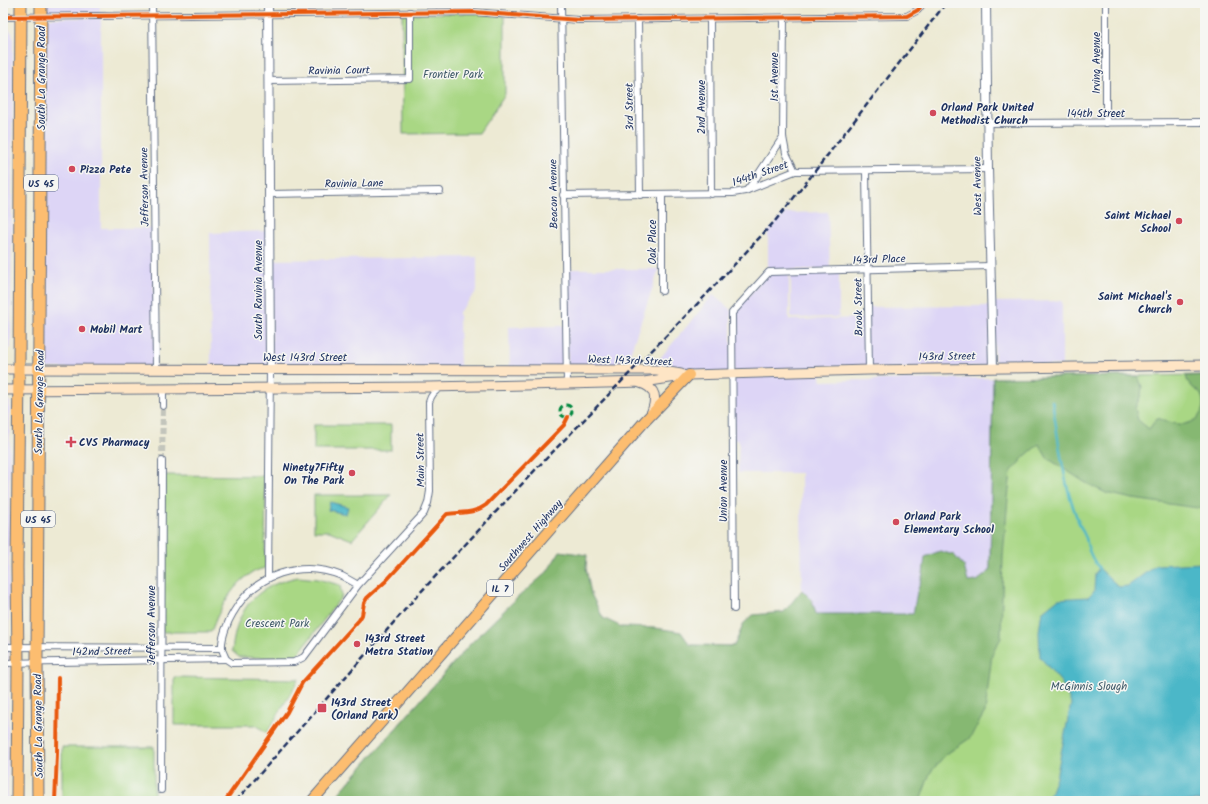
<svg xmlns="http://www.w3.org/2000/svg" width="1208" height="804" font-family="Kalam,sans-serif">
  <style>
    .built { fill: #ddd5f6 }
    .green { fill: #a9d784; stroke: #628371 }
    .forest { fill: #86b872; stroke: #507468 }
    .water { fill: #4cb7c8; stroke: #347393 }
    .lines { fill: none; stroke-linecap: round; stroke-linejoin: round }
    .stream { stroke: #4cb7c8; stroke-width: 2.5 }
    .minor-tunnel { stroke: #c3c5bc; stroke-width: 6; stroke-dasharray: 6 3; stroke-linecap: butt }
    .minor-casing { stroke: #647087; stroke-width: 8 }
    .tertiary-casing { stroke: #647087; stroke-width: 10 }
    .secondary-casing { stroke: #647087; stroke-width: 11 }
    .primary-casing { stroke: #647087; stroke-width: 12 }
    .trunk-casing { stroke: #647087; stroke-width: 13 }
    .minor { stroke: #fff; stroke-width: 6 }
    .tertiary { stroke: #fff; stroke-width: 8 }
    .secondary { stroke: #fee5c5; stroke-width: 9 }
    .primary { stroke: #fcbd6f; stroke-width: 10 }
    .trunk { stroke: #fcbd6f; stroke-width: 11 }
    .rail { stroke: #1b2f5e; stroke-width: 2.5; stroke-dasharray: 6 3; stroke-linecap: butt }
    .quiet { stroke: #00873e; stroke-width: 3; stroke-dasharray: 6 3; stroke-linecap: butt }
    .cycleway-casing { stroke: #f6f6f2; stroke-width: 6 }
    .cycleway { stroke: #e8590c; stroke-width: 4 }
    .poi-dot { fill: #d1495b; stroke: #f6f6f2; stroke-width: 1.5 }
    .labels { text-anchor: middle; stroke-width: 3; stroke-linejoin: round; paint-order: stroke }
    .shield { fill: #f6f6f2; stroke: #5d6b8a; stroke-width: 1 }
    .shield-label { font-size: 10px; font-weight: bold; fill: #1b2f5e }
    .street-label { font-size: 11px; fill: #1b2f5e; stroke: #f6f6f2 }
    .park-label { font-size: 11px; fill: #3e5968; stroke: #f6f6f2 }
    .poi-label { font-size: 11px; font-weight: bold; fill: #1b2f5e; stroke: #f6f6f2; text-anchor: start }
  </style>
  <rect width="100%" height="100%" fill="#f6f6f2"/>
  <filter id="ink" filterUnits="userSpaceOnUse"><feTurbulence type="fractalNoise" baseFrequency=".025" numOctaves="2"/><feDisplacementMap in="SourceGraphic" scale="8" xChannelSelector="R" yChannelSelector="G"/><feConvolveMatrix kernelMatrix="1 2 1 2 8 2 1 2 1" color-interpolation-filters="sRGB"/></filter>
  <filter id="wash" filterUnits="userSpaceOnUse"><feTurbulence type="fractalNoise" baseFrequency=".012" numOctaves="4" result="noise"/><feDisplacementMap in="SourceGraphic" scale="16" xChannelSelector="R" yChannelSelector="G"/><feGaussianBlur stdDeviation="0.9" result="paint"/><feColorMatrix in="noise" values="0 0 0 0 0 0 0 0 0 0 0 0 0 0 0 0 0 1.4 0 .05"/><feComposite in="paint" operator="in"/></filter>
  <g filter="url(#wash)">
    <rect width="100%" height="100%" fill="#edead4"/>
    <!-- built -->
    <g class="built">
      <path d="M42,3H100V15L42,16Z"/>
      <path d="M42,18H101V228H153L155,368H41Z"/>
      <path d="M3,26L9,29L12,33L13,38V46L11,348L3,350Z"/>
      <path d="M828,212L830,269L768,270V232L785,213Z"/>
      <path d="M267,231L268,367L211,368L210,233Z"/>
      <path d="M477,257V291L459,312L460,368H272L271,260Z"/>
      <path d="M566,269H659L625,368H568Z"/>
      <path d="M839,271V317L791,318V272Z"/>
      <path d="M769,272H789V320L866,318L865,307L990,306L991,366L734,372V313Z"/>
      <path d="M713,295L731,310V372L689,373L651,369Z"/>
      <path d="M1062,301V365L995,366L993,302Z"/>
      <path d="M564,326L565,369L510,368L509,327Z"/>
      <path d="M821,373V381L993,378L989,629L802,628L801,473H738L739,440H734V375Z"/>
      <path d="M3,401H10L8,801H3Z"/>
    </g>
    <!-- green -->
    <g class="green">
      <path d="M472,13L505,16V94L479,133L403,134L402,14Z"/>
      <path d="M1205,375V801H332L471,643L772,646L989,629L993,378Z"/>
      <rect x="314" y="425" width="77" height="25"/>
      <path d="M164,475L266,476L265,568C237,574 220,607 211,632H162Z"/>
      <path d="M314,495H391L352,540L329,531H314Z"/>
      <path d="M298,577L318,579L340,585L342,596L299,653L293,658H279L239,657L232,651C237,608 255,586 298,577Z"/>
      <path d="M174,677L299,679L267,733L256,725H174Z"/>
      <rect x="62" y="747" width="92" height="52"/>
    </g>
    <!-- forest -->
    <path class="forest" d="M1205,375V509L1133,499L1106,493L1086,483L1047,458L1039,444L1024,457L1011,472L1008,498L1003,556L1001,638L992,654L985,712L970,738L945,755L930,773L920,801H332L471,643L516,599L547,572L560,551L587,555L586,568L591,594L603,618L622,627L656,628L681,632L690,645L734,646L744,623L753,615L784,612L802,590L812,600L816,614H913L917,592L923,574L925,557L940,551L954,555L964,566L968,582L977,581L990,571L993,378L1138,376L1142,387L1141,395L1135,408L1138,420L1149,429L1157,418C1164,420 1171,423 1178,424C1194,426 1207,413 1202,397C1199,388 1189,390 1186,376Z"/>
    <!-- water -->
    <g class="water">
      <path d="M330,502L348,507L346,514L328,510Z"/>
      <path d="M1205,563V801H1046L1050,794L1056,778L1071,704L1067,693L1061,682L1040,657L1039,632L1041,617L1043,611L1058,599L1088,597L1094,591L1095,574L1099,568L1119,587L1128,586L1156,565Z"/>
    </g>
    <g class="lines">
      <!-- stream -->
      <path class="stream" d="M1052,401C1060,447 1064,496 1086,538C1087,541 1087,544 1088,547C1090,554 1095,563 1099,568"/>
    </g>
  </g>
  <g filter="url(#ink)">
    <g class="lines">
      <!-- minor-tunnel -->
      <path class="minor-tunnel" d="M162,461L163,406"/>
      <defs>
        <g id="minor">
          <path d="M152,3L156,370"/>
          <path d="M561,3L567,384"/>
          <path d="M1106,3V123"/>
          <path d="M3,17L473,12L579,20L907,16L918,10L923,3"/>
          <path d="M784,18L783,137L786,153L795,171"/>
          <path d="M638,19L640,195"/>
          <path d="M710,19L711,194"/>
          <path d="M268,81L410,79V12"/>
          <path d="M987,123L1205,122"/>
          <path d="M866,171L869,370"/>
          <path d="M747,190L754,181L783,137"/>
          <path d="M269,194L440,191"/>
          <path d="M563,195L733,193L745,191L795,171L988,169"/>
          <path d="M662,291V194"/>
          <path d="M163,406V388"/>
          <path d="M268,577L270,369"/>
          <path d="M358,585C353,582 348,579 342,576C301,559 255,574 233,613C228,621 221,638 222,648C222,651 225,656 226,659L232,663L294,662L304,657L358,585L424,513L428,503L430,491L429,402C431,395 435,390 442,387"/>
          <path d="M734,609L732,313L769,272L990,266"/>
          <path d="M3,647L222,648"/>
          <path d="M3,663L226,659"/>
          <path d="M161,790L162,461"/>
        </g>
        <g id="tertiary">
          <path d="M268,3L270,369"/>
          <path d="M986,3L988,169L993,368"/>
        </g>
        <g id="secondary">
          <path d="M3,369L632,370H657L681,374"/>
          <path d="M640,383C657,388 657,399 651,414"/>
          <path d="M3,390L429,387L567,384L644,382L689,375L869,370L1205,365"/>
        </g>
        <path id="primary" d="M312,801L645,421L689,375"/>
        <g id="trunk">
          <path d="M17,801L18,663L17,567L19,370L21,3"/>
          <path d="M38,801L37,656L41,3"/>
        </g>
      </defs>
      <!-- minor casing -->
      <use href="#minor" class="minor-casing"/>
      <!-- tertiary casing -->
      <use href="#tertiary" class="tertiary-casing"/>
      <!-- secondary casing -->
      <use href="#secondary" class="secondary-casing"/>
      <!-- primary casing -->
      <use href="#primary" class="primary-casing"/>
      <!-- trunk casing -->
      <use href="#trunk" class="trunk-casing"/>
      <!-- minor -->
      <use href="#minor" class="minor"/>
      <!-- tertiary -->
      <use href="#tertiary" class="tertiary"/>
      <!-- secondary -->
      <use href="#secondary" class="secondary"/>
      <!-- primary -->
      <use href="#primary" class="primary"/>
      <!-- trunk -->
      <use href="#trunk" class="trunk"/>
      <!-- rail -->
      <path class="rail" d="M236,801L417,596L537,468L705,296L775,221L805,184L946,3"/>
      <!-- quiet -->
      <circle class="quiet" cx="566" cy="411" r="6"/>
      <defs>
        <g id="cycleway">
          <path d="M3,17L473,12L579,20L907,16L918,10L923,3"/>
          <path d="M55,801L57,754L58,678"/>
          <path d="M225,801L287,712L302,683L359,620L362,615L364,603L367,598L386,581L447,514C461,512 474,514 486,505L564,425L568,417"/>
        </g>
      </defs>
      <!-- cycleway casing -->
      <use href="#cycleway" class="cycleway-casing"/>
      <!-- cycleway -->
      <use href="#cycleway" class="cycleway"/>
    </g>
  </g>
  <!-- markers -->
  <g class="poi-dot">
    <circle cx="933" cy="113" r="4"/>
    <circle cx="72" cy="169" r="4"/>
    <circle cx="1179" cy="221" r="4"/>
    <circle cx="1180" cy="302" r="4"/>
    <circle cx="82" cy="329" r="4"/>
    <path d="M69 436h4v4h4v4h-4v4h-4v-4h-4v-4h4z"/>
    <circle cx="352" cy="473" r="4"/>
    <circle cx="896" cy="522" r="4"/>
    <circle cx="357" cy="644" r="4"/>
    <rect x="317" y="703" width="10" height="10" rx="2"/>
  </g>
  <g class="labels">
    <!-- shield labels -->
    <g class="shield">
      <rect x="24" y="175" width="34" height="16" rx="3"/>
      <rect x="21" y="511" width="34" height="16" rx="3"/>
      <rect x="487" y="580" width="26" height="16" rx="3"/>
    </g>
    <g class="shield-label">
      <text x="41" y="187">US 45</text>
      <text x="38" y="523">US 45</text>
      <text x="500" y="592">IL 7</text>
    </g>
    <!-- street labels -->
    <g class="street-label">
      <text transform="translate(1096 63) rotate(-90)" y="4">Irving Avenue</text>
      <text transform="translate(339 70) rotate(-1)" y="4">Ravinia Court</text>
      <text transform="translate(774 77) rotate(-90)" y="4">1st Avenue</text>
      <text transform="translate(41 78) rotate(-90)" y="4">South La Grange Road</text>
      <text transform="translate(629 107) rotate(-91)" y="4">3rd Street</text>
      <text transform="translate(701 107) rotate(-90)" y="4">2nd Avenue</text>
      <text x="1096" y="117">144th Street</text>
      <text transform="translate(760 173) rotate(-19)" y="4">144th Street</text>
      <text transform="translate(354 183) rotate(-1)" y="4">Ravinia Lane</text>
      <text transform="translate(977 186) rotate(-91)" y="4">West Avenue</text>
      <text transform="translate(144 187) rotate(-91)" y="4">Jefferson Avenue</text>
      <text transform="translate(553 194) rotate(-91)" y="4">Beacon Avenue</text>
      <text transform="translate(652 242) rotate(-90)" y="4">Oak Place</text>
      <text transform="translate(879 259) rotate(-2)" y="4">143rd Place</text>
      <text transform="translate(258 290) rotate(-90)" y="4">South Ravinia Avenue</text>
      <text transform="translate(858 307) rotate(-91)" y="4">Brook Street</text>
      <text transform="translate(947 356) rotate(-1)" y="4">143rd Street</text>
      <text x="305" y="361">West 143rd Street</text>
      <text transform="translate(630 360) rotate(2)" y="4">West 143rd Street</text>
      <text transform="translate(39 402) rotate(-89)" y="4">South La Grange Road</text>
      <text transform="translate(420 460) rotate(-91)" y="4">Main Street</text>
      <text transform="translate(723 491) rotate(-90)" y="4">Union Avenue</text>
      <text transform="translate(530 535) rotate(-49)" y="4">Southwest Highway</text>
      <text transform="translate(151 625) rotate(-90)" y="4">Jefferson Avenue</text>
      <text transform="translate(102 651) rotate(-1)" y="4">142nd Street</text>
      <text transform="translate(38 726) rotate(-91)" y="4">South La Grange Road</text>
    </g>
    <!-- park labels -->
    <g class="park-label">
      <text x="453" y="78">Frontier Park</text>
      <text x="277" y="627">Crescent Park</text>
      <text x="1089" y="690">McGinnis Slough</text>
    </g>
    <!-- poi labels -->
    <g class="poi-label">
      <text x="941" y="111">Orland Park United<tspan x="941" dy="13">Methodist Church</tspan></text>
      <text x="80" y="173">Pizza Pete</text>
      <text x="1171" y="219" text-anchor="end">Saint Michael<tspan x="1171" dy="13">School</tspan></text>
      <text x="1172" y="300" text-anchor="end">Saint Michael's<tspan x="1172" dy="13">Church</tspan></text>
      <text x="90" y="333">Mobil Mart</text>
      <text x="79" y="446">CVS Pharmacy</text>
      <text x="344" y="471" text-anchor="end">Ninety7Fifty<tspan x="344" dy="13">On The Park</tspan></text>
      <text x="904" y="520">Orland Park<tspan x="904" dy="13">Elementary School</tspan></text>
      <text x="365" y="642">143rd Street<tspan x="365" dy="13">Metra Station</tspan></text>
      <text x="331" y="706">143rd Street<tspan x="331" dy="13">(Orland Park)</tspan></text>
    </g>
  </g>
  <!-- margin -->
  <rect width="1208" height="804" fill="none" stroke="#f6f6f2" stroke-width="16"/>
</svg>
